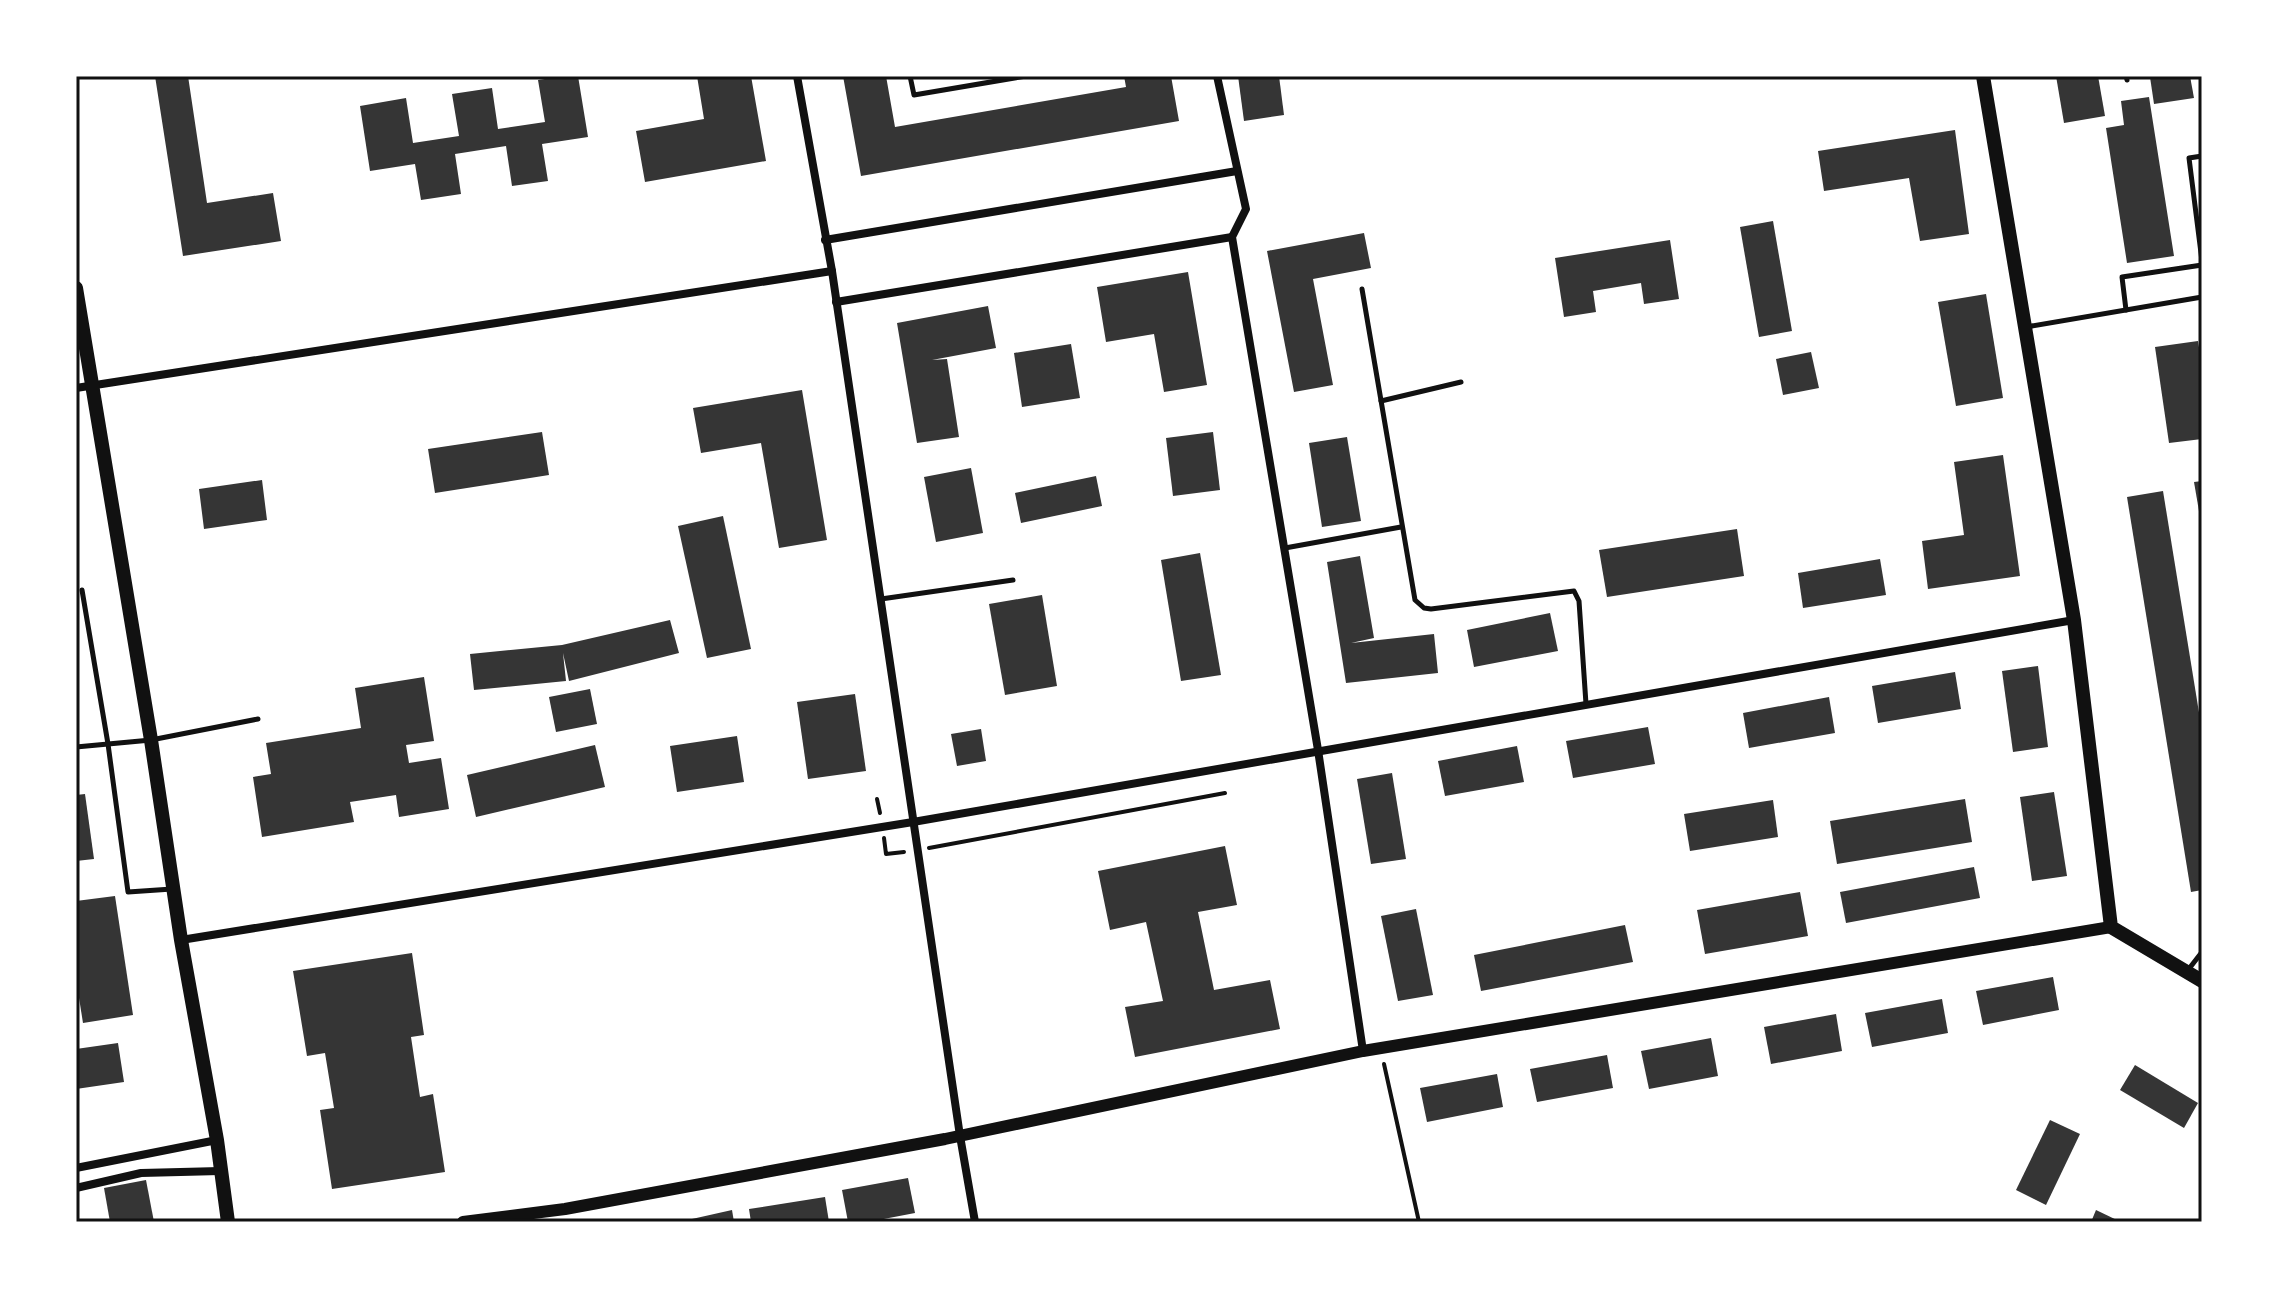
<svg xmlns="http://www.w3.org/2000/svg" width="2278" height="1298" font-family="'PT Sans Narrow',sans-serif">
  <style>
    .building { fill: #353535 }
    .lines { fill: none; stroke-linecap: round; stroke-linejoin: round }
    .path { stroke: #111; stroke-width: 4 }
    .service { stroke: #111; stroke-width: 5 }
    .minor { stroke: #111; stroke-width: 8 }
    .tertiary { stroke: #111; stroke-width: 12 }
    .secondary { stroke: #111; stroke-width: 14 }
    .neatline { fill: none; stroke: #111; stroke-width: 3 }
  </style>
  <rect width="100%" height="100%" fill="#fff"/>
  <!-- building -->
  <g class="building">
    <path d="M155,76H188L207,203L273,193L281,241L183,256Z"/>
    <path d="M565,76H578L588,137L542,144L548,181L512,186L506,146L455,154L461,194L421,200L415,164L370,171L360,106L406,98L413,143L459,136L452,94L492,88L498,129L545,122L538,80Z"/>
    <path d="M697,76H751L766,161L645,182L636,131L704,119Z"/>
    <path d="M843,76H886L895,127L1126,87L1124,76H1171L1179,121L861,176Z"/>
    <path d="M1238,76H1279L1284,115L1244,121Z"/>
    <path d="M2056,76H2098L2105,116L2064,123Z"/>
    <path d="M2190,76L2194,98L2154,104L2150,77Z"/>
    <path d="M2149,97L2174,256L2127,263L2106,128L2124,125L2121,101Z"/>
    <path d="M1955,130L1969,234L1920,241L1909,178L1824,191L1818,151Z"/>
    <path d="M1773,221L1792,331L1759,337L1740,227Z"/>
    <path d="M1364,233L1371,268L1313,279L1333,385L1294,392L1267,251Z"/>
    <path d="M1670,240L1679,299L1644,304L1641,283L1593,291L1596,312L1564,317L1555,258Z"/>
    <path d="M1188,272L1207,385L1164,392L1154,334L1106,342L1097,287Z"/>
    <path d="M1986,294L2003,398L1956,406L1938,302Z"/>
    <path d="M988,306L996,348L932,360L947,359L959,437L917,443L897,323Z"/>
    <path d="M2198,341L2202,367V439L2169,443L2155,347Z"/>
    <path d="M1071,344L1080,398L1022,407L1014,353Z"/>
    <path d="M1811,352L1819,388L1783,395L1776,359Z"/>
    <path d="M802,390L827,540L779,548L761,443L701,453L693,408Z"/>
    <path d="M542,432L549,475L435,493L428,449Z"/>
    <path d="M1213,432L1220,490L1173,496L1166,438Z"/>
    <path d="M1347,437L1361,521L1322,527L1309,443Z"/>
    <path d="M2003,455L2020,576L1928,589L1922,541L1964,535L1954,462Z"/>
    <path d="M971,468L983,533L936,542L924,477Z"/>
    <path d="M1096,476L1102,506L1021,523L1015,493Z"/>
    <path d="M262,480L267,520L204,529L199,489Z"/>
    <path d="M2202,481V517H2200L2194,482Z"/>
    <path d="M2163,491L2202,731V890L2191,892L2127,497Z"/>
    <path d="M723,516L751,649L707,658L678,526Z"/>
    <path d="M1737,529L1744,576L1607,597L1599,550Z"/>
    <path d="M1200,553L1221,675L1181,681L1161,560Z"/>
    <path d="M1360,556L1374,638L1351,643L1434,634L1438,673L1346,683L1327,562Z"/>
    <path d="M1880,559L1886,595L1803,608L1798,573Z"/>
    <path d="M1042,595L1057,686L1005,695L989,604Z"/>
    <path d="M1550,613L1558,651L1474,667L1467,630Z"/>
    <path d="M670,620L679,653L569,681L563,653L566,681L474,690L470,654L562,645Z"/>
    <path d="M2038,666L2048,747L2013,752L2002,671Z"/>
    <path d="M1955,672L1961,709L1878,723L1872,686Z"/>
    <path d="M424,677L434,741L406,745L409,763L441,758L449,809L399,817L396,795L350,802L354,822L262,837L253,777L271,774L266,743L361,728L355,688Z"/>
    <path d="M590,689L597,724L556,732L549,697Z"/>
    <path d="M855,694L866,771L808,779L797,702Z"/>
    <path d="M1829,697L1835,733L1749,748L1743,713Z"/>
    <path d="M1648,727L1655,764L1573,778L1566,741Z"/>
    <path d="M981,729L986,761L957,766L951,734Z"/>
    <path d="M737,736L744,782L677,792L670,746Z"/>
    <path d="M595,745L605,787L476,817L467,775Z"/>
    <path d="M1517,746L1524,782L1445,796L1438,761Z"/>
    <path d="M1392,773L1406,859L1371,864L1357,779Z"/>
    <path d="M2054,792L2067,876L2032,881L2020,797Z"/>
    <path d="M85,794L94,859L76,861V795Z"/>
    <path d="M1965,799L1972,842L1837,864L1830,821Z"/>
    <path d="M1773,800L1778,837L1690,851L1684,814Z"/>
    <path d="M1225,846L1237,905L1198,912L1214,990L1270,980L1280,1029L1135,1057L1125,1007L1163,1001L1146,922L1110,930L1098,871Z"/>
    <path d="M1974,867L1980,898L1846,923L1840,892Z"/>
    <path d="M1800,892L1808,936L1705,954L1697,910Z"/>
    <path d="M115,896L133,1015L83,1023L76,979V901Z"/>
    <path d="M1416,909L1433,995L1398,1001L1381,916Z"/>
    <path d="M1625,925L1633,962L1481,991L1474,955Z"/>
    <path d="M412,953L424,1035L411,1037L420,1097L433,1094L445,1172L332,1189L320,1110L334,1108L325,1053L307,1056L293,971Z"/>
    <path d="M2053,977L2059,1010L1983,1025L1976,991Z"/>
    <path d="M1942,999L1948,1033L1872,1047L1865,1013Z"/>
    <path d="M1836,1014L1842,1051L1771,1064L1764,1027Z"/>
    <path d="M1711,1038L1718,1076L1649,1089L1641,1051Z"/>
    <path d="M118,1043L124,1082L76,1089V1049Z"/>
    <path d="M1607,1055L1613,1088L1537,1102L1530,1069Z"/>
    <path d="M2135,1065L2198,1103L2184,1128L2120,1090Z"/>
    <path d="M1497,1074L1503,1107L1427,1122L1420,1088Z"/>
    <path d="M2050,1120L2080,1134L2046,1205L2016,1190Z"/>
    <path d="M908,1178L915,1213L868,1222H848L842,1190Z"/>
    <path d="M146,1180L154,1222H110L104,1188Z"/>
    <path d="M825,1197L829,1222H751L749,1209Z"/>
    <path d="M732,1210L734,1222H683V1221Z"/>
    <path d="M2096,1210L2121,1222H2091Z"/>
  </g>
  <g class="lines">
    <!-- path -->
    <g class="path">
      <path d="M877,799L880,813"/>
      <path d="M884,838L886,854L904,852"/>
      <path d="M929,848L1225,793"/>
      <path d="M1384,1064L1419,1222"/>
    </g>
    <!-- service -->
    <g class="service">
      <path d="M910,76L914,95L1026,76"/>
      <path d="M2126,76L2127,80"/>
      <path d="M2202,156L2189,158L2202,261"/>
      <path d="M1362,289L1415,600L1424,608L1431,609L1574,591L1579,601L1586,704"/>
      <path d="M2126,310L2122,277L2202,265"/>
      <path d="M2026,327L2202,297"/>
      <path d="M1381,401L1461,382"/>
      <path d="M1285,548L1401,527"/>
      <path d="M82,590L108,744L128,892L172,889"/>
      <path d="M881,599L1013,580"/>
      <path d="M76,747L151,740L258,719"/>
      <path d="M2188,970L2202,952"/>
    </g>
    <!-- minor -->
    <g class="minor">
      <path d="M797,76L832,271L960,1136L975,1222"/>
      <path d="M1217,76L1246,209L1232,237L1318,750L1363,1051"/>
      <path d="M825,240L1237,171"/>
      <path d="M836,302L1232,237"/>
      <path d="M76,388L832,271"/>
      <path d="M181,940L913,822L2074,620"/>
      <path d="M76,1168L217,1140"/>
      <path d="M76,1188L141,1173L220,1171"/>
    </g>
    <!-- tertiary -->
    <path class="tertiary" d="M463,1222L565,1209L945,1139L1363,1051L2111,927"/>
    <!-- secondary -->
    <g class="secondary">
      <path d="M1983,76L2074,620L2111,927L2202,981"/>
      <path d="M76,288L151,740L181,940L217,1140L228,1222"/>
    </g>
  </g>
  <!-- border -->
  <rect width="2278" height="1298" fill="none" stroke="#ffffff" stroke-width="156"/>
  <rect x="78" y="78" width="2122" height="1142" class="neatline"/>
</svg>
